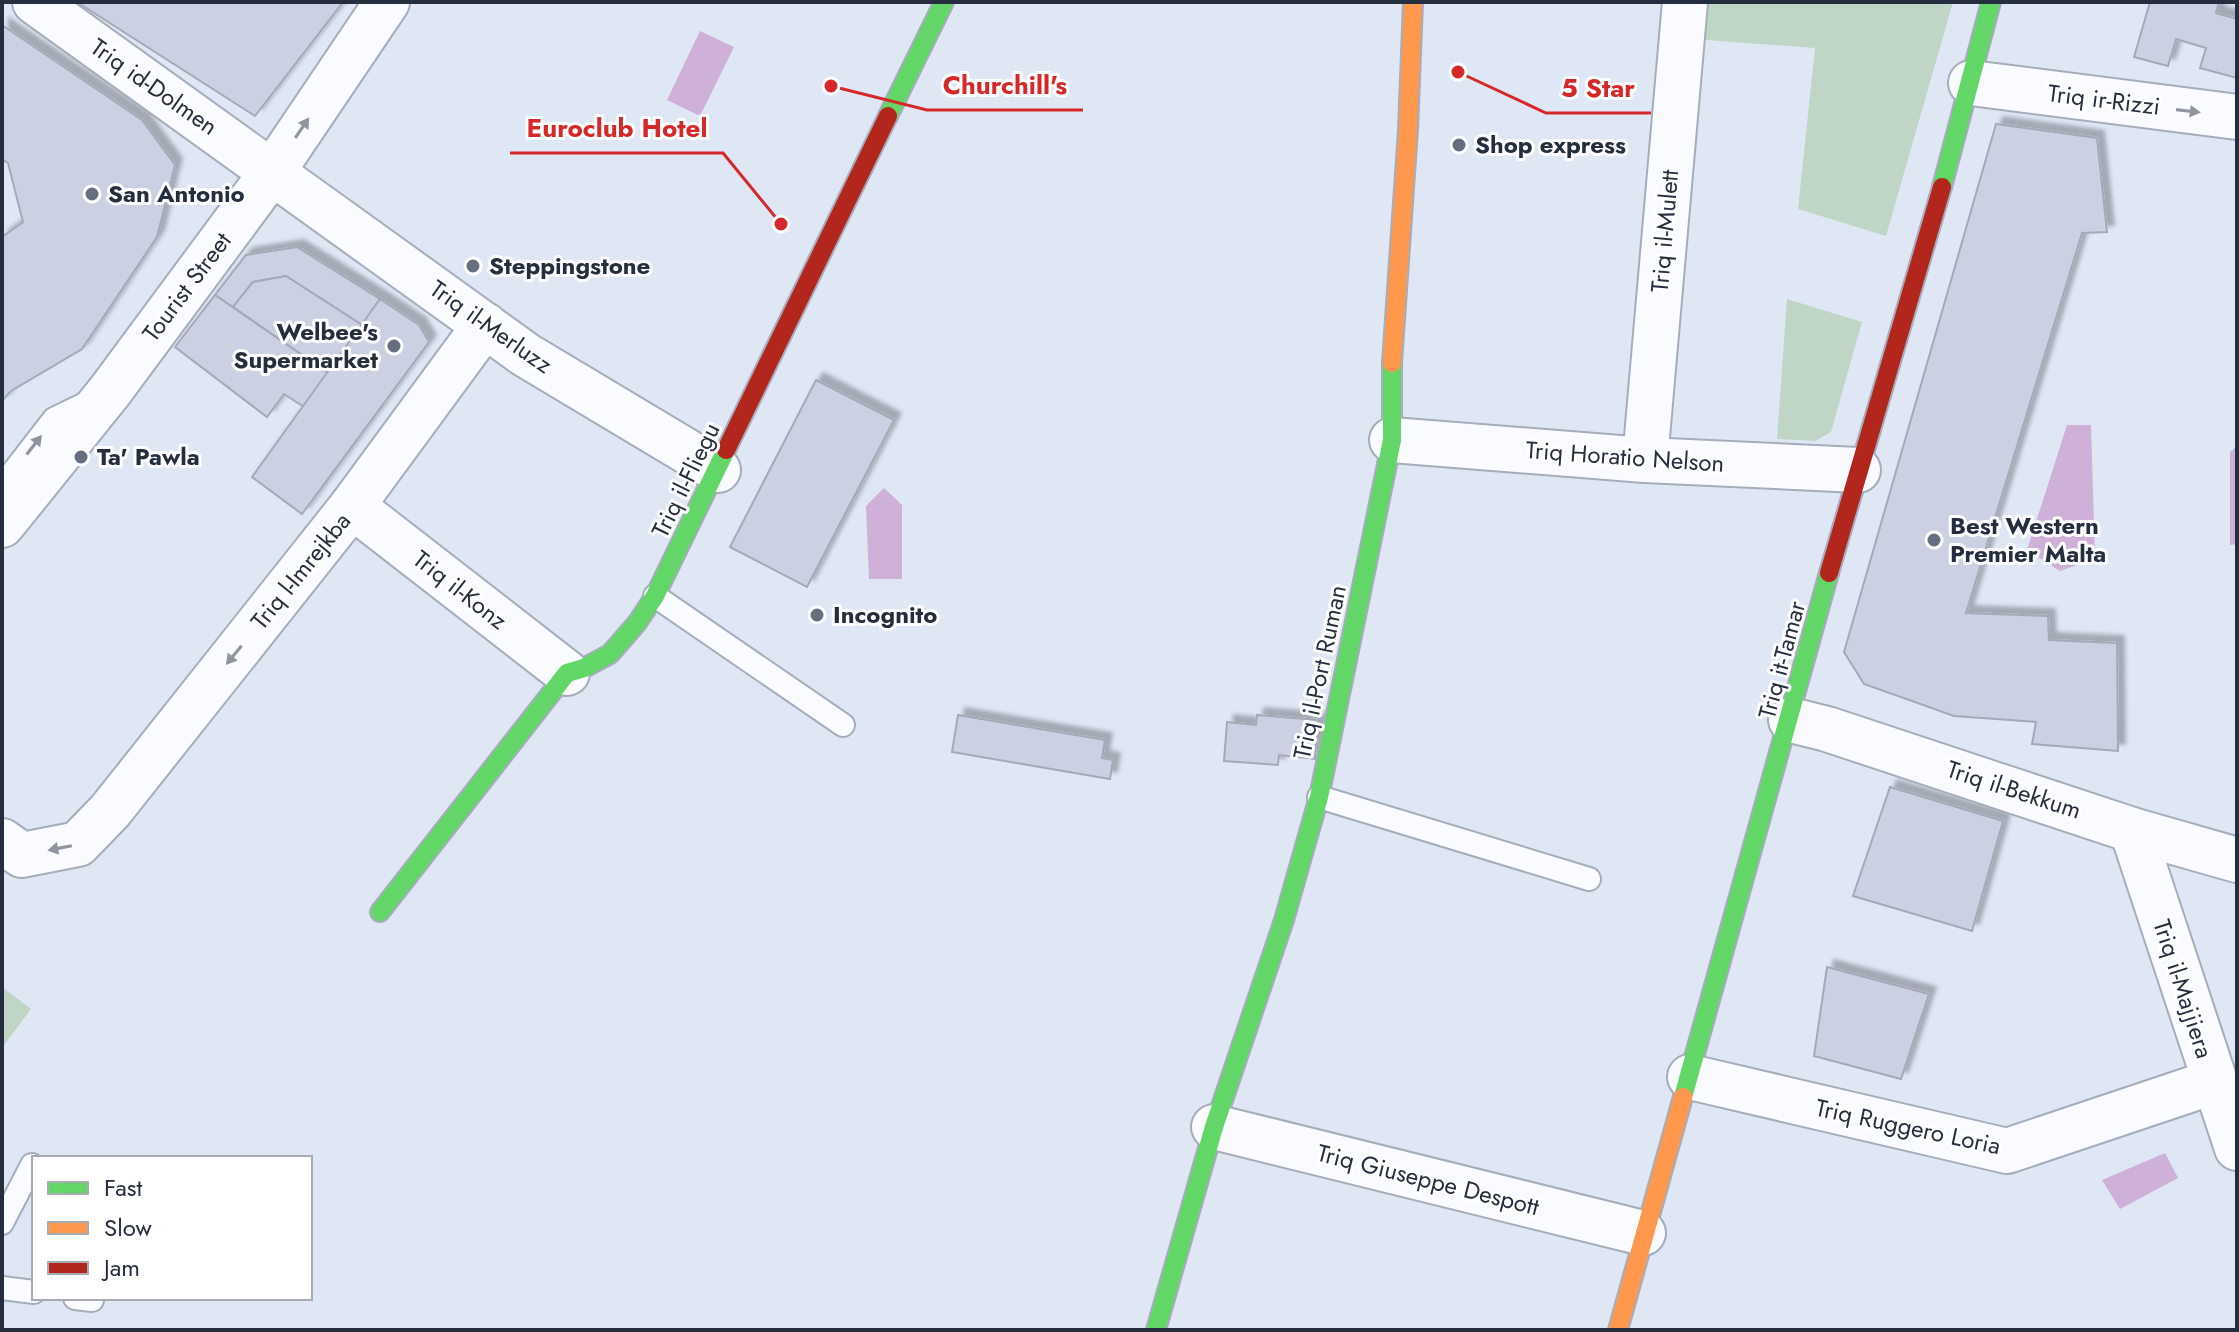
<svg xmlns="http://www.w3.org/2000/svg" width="2239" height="1332" font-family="Jost,sans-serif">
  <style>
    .green { fill: #bfd6c7 }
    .water { fill: #ceb0d8 }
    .building { fill: #ccd0e3; stroke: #a5a9b7; stroke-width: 2; filter: url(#shadow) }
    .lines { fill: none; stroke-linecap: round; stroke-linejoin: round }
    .lane-casing { stroke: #a5adbb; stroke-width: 26 }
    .street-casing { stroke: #a5adbb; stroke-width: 48 }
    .fast-casing { stroke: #a5adbb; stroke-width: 22 }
    .slow-casing { stroke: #a5adbb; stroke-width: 22 }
    .jam-casing { stroke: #a5adbb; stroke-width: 22 }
    .lane { stroke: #fafbfe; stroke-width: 22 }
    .street { stroke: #fafbfe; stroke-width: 44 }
    .fast { stroke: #63d668; stroke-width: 18 }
    .slow { stroke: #ff974d; stroke-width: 18 }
    .jam { stroke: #b3261e; stroke-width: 18 }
    .oneway { fill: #90949e }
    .poi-dot { fill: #666f7f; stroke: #fff; stroke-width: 3 }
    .labels { text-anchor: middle; stroke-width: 6; stroke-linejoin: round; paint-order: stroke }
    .street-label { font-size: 24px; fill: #252e3f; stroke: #fff }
    .poi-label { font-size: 24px; font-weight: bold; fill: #252e3f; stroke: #fff; text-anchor: start }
    .leader { fill: none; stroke: #d62828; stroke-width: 3 }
    .callout-dot { fill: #d62828; stroke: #fff; stroke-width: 3 }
    .callout-label { font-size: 26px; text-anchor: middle; font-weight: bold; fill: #d62828; stroke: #fff; stroke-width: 6; stroke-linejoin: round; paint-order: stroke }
  </style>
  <defs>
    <filter id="shadow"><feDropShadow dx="7" dy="-7" stdDeviation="2" flood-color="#0004"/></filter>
  </defs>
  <rect width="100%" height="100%" fill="#dfe7f5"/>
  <!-- green -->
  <g class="green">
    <path d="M1697,2H1953L1886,236L1798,209L1815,48L1693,39Z"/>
    <path d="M1787,299L1862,322L1831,432L1815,441L1777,439Z"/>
    <path d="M2,987L31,1009L2,1048Z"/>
  </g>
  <!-- water -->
  <g class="water">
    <path d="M700,31L734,47L700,116L667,100Z"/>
    <path d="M2067,425H2091L2095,559L2060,571L2027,550Z"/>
    <path d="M2237,446V544L2230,545V452Z"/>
    <path d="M884,488L902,505V579H869L866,506Z"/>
    <path d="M2165,1153L2178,1178L2120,1209L2102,1180Z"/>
  </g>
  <!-- building -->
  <g class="building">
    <path d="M77,2H343L255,116Z"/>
    <path d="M2150,2H2219L2216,13L2237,19V78L2200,68L2206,48L2176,39L2168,66L2134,57Z"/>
    <path d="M2,25L142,120L175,165L157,237L82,349L11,391L2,401V237L23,222L8,163L2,159Z"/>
    <path d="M1996,124L2097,138L2107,232L2082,233L1966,613L2048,616L2049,640L2117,643L2118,751L2032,744L2036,722L1954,716L1864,684L1844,652Z"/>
    <path d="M297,247L380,299L362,325L286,276L253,282L233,307L215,295L246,255Z"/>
    <path d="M286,276L362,325L328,373L233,307L253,282Z"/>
    <path d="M215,295L328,373L304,407L284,394L267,417L175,347Z"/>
    <path d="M380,299L419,325L429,342L302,514L252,477Z"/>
    <path d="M816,380L894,420L807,587L730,547Z"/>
    <path d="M958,715L1105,740L1102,758L1113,760L1110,779L952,752Z"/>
    <path d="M1257,715L1318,720L1315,759L1279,755L1278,765L1224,761L1227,722L1256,725Z"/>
    <path d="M1890,787L2003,821L1972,931L1853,896Z"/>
    <path d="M1827,967L1929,994L1901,1079L1814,1056Z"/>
  </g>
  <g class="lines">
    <defs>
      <g id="lane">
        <path d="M4,505L13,472L54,419L87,403"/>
        <path d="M655,596L843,725"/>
        <path d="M1319,797L1589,879"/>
        <path d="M2,1223L32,1165"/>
        <path d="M2,1288L34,1292"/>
        <path d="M75,1298L92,1300"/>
      </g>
      <g id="street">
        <path d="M35,2L526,355L718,470"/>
        <path d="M1971,83L2237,117"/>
        <path d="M1392,440L1645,460L1858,470"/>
        <path d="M1645,460L1685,2"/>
        <path d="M352,506L567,673"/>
        <path d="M2,525L110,391L273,171L387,2"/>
        <path d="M1791,720L1827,729L2132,830L2237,860"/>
        <path d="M2132,830L2237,1148"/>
        <path d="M2,841L22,855L78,844L110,811L352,506L485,325"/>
        <path d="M1690,1077L2007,1151L2213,1082"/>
        <path d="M1214,1127L1643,1233"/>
      </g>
      <g id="fast">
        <path d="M888,116L944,2"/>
        <path d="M1942,187L1991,2"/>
        <path d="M380,912L567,673L584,668L610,654L637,623L655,596L726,450"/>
        <path d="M1683,1097L1829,573"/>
        <path d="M1156,1330L1214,1127L1284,920L1319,797L1392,440V363"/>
      </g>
      <g id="slow">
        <path d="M1392,363L1408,130L1413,2"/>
        <path d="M1618,1330L1683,1097"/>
      </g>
      <g id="jam">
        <path d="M726,450L888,116"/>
        <path d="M1829,573L1942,187"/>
      </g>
    </defs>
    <!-- lane casing -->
    <use href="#lane" class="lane-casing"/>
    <!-- street casing -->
    <use href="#street" class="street-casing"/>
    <!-- fast casing -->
    <use href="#fast" class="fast-casing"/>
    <!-- slow casing -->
    <use href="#slow" class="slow-casing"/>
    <!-- jam casing -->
    <use href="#jam" class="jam-casing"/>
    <!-- lane -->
    <use href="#lane" class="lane"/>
    <!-- street -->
    <use href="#street" class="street"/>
    <!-- fast -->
    <use href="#fast" class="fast"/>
    <!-- slow -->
    <use href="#slow" class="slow"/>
    <!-- jam -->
    <use href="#jam" class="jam"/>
  </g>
  <!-- one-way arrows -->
  <defs><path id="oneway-solid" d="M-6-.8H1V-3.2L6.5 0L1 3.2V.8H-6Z" transform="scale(2)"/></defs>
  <g class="oneway">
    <use href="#oneway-solid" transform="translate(2188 111) rotate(7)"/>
    <use href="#oneway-solid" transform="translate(302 128) rotate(-56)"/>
    <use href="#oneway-solid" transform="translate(34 445) rotate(-52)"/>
    <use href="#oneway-solid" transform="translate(234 655) rotate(129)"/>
    <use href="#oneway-solid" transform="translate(60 848) rotate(169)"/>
  </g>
  <!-- markers -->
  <g class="poi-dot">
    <circle cx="1459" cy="145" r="8"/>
    <circle cx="92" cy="194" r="8"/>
    <circle cx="473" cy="266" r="8"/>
    <circle cx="394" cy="346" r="8"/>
    <circle cx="81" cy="457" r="8"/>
    <circle cx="1934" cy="540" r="8"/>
    <circle cx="817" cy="615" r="8"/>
  </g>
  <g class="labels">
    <!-- street labels -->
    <g class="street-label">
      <text transform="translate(154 87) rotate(35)" y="8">Triq id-Dolmen</text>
      <text transform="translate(2104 100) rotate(7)" y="8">Triq ir-Rizzi</text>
      <text transform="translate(1665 231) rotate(-85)" y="8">Triq il-Mulett</text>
      <text transform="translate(187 287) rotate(-53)" y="8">Tourist Street</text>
      <text transform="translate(491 327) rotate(35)" y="8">Triq il-Merluzz</text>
      <text transform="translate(1625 457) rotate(4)" y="8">Triq Horatio Nelson</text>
      <text transform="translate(686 480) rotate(-64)" y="8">Triq il-Fliegu</text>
      <text transform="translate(301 571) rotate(-51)" y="8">Triq l-Imrejkba</text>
      <text transform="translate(460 590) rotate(38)" y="8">Triq il-Konz</text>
      <text transform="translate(1782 660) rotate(-75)" y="8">Triq it-Tamar</text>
      <text transform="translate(1320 672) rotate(-78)" y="8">Triq il-Port Ruman</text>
      <text transform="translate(2014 790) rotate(18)" y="8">Triq il-Bekkum</text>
      <text transform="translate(2183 989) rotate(72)" y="8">Triq il-Majjiera</text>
      <text transform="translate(1908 1127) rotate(12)" y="8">Triq Ruggero Loria</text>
      <text transform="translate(1428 1180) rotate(14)" y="8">Triq Giuseppe Despott</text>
    </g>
    <!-- poi labels -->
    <g class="poi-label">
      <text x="1475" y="153">Shop express</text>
      <text x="108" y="202">San Antonio</text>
      <text x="489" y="274">Steppingstone</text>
      <text x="378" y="340" text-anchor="end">Welbee's<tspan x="378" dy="28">Supermarket</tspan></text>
      <text x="97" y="465">Ta' Pawla</text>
      <text x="1950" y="534">Best Western<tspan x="1950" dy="28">Premier Malta</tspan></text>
      <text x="833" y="623">Incognito</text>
    </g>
  </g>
  <!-- callouts -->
  <path class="leader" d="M831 86L927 110H1083M1458 72L1546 113H1651M781 224L723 153H510"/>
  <g class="callout-dot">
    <circle cx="831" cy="86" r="8"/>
    <circle cx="1458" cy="72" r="8"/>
    <circle cx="781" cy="224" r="8"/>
  </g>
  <g class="callout-label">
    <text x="1005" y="94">Churchill's</text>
    <text x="1598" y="97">5 Star</text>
    <text x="617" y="137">Euroclub Hotel</text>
  </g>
  <!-- border -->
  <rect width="2239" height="1332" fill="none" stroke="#252e3f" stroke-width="8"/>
  <!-- legend -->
  <rect x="32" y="1156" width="280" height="144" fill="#ffffff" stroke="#a8abb2" stroke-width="2"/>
  <rect x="48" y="1182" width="40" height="12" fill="#63d668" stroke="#a8abb2" stroke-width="2"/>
  <text x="104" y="1196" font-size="24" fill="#252e3f">Fast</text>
  <rect x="48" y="1222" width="40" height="12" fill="#ff974d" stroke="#a8abb2" stroke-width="2"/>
  <text x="104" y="1236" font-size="24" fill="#252e3f">Slow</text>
  <rect x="48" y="1262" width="40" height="12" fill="#b3261e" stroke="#a8abb2" stroke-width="2"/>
  <text x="104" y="1276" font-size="24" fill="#252e3f">Jam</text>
</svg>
